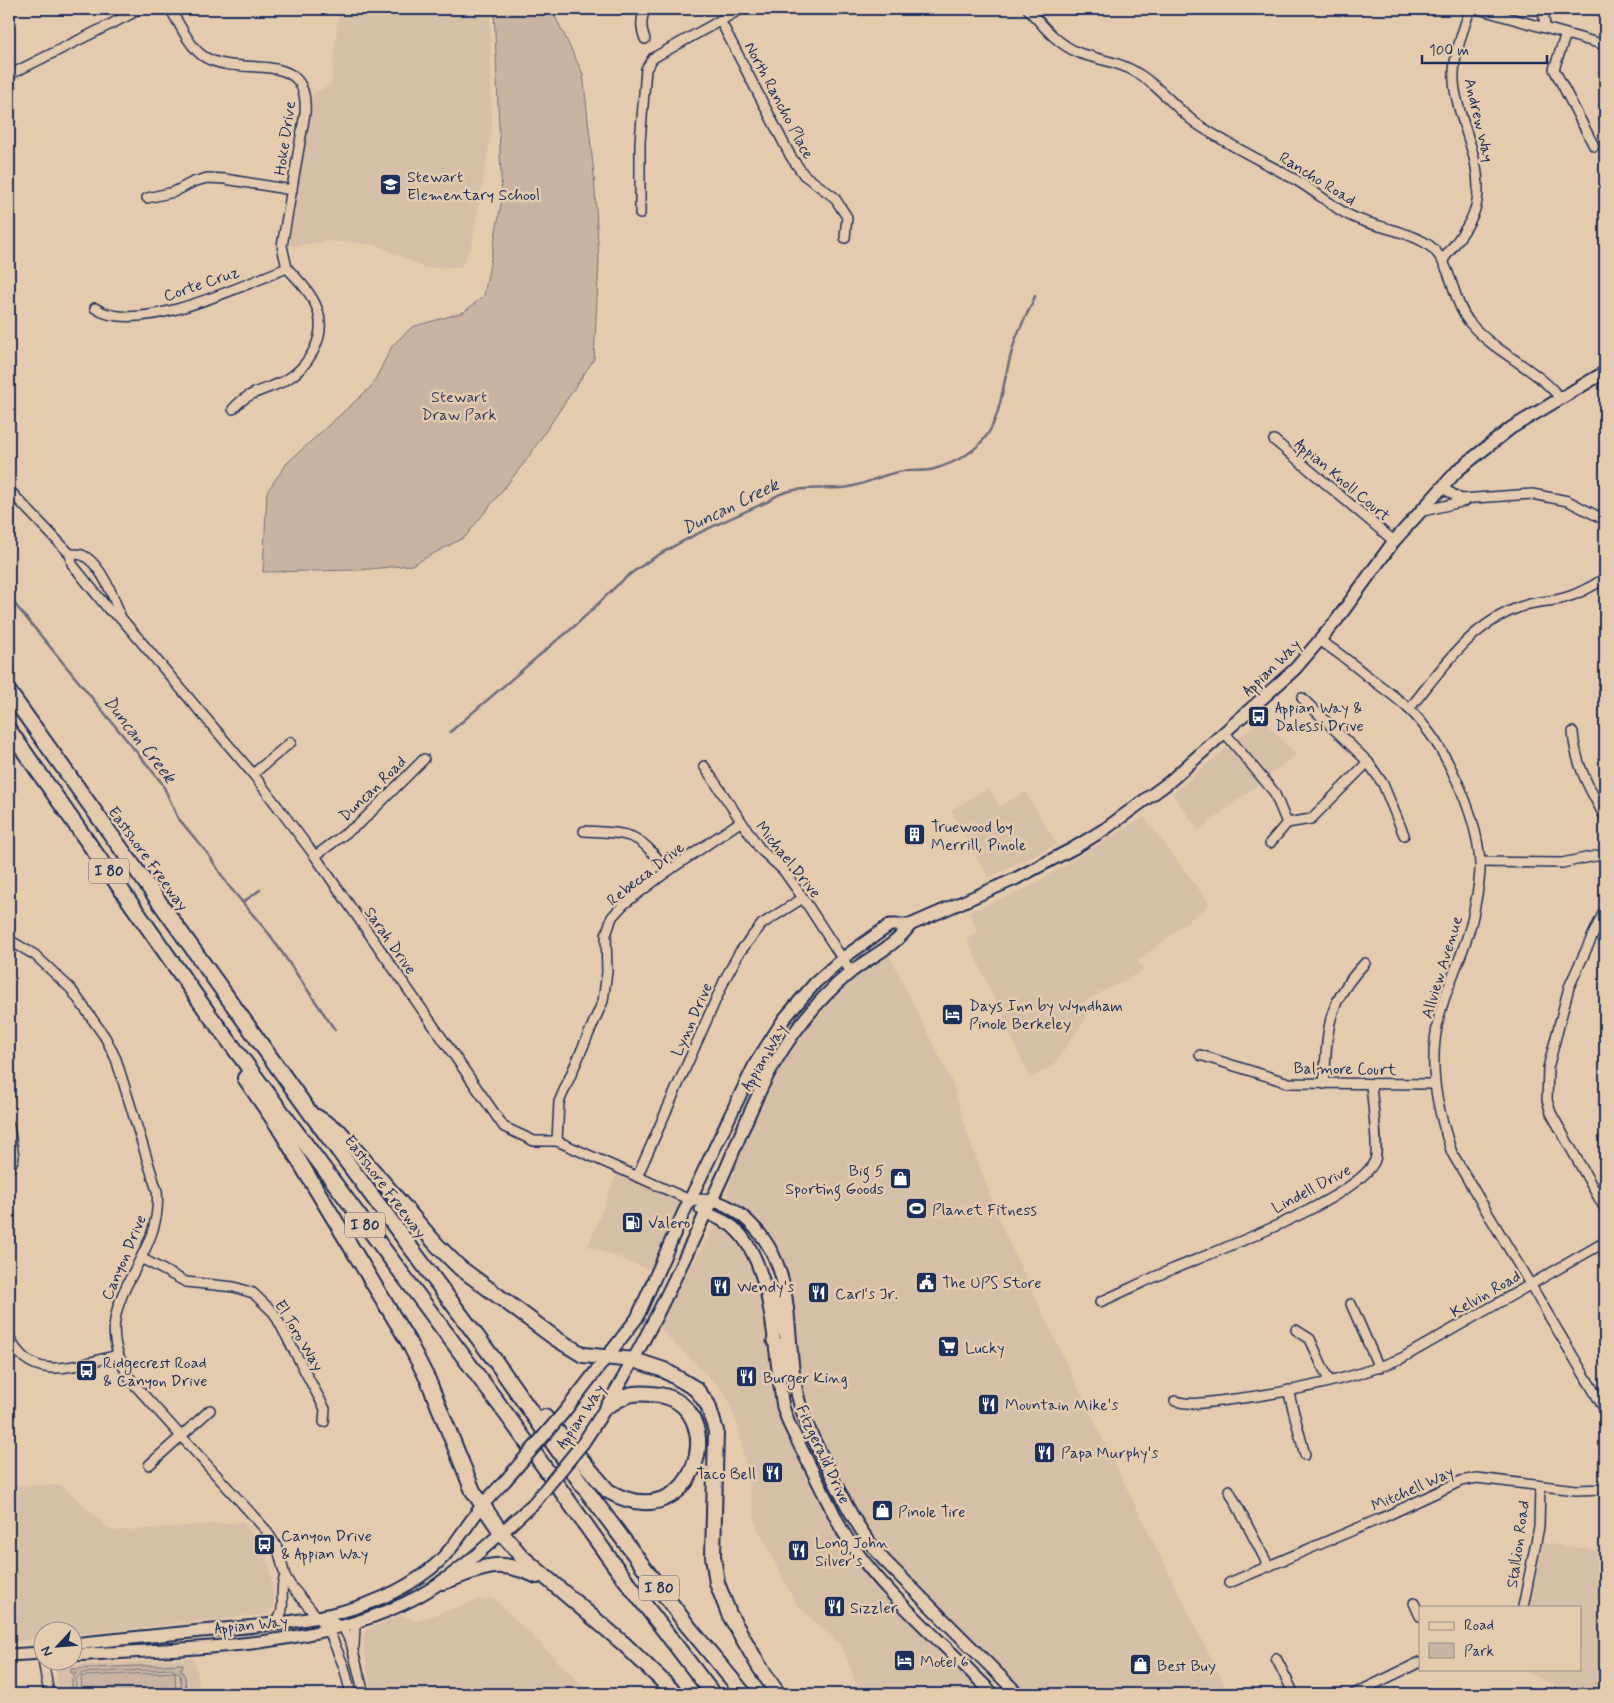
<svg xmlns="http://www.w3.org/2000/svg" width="1614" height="1703" font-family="Mynerve,sans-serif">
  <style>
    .built { fill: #d6bfa7 }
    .green { fill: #c8b4a1; stroke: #727280 }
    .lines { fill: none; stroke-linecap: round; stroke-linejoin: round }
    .stream { stroke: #6b6c7d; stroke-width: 2.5 }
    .minor-casing { stroke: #1b2f5e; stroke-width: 12 }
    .major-casing { stroke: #1b2f5e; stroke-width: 15 }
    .highway-casing { stroke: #1b2f5e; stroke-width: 18 }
    .minor { stroke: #e5cbad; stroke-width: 9 }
    .major { stroke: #e5cbad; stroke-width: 11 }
    .highway { stroke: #e5cbad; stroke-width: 14 }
    .major-bridge-casing { stroke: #1b2f5e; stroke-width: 15; stroke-linecap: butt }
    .major-bridge { stroke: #e5cbad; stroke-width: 11 }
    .labels { text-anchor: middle; stroke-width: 5; stroke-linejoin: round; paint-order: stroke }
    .shield { fill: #e5cbad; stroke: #585e76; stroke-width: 1 }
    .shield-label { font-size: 15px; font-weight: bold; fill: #1b2f5e }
    .street-label { font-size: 16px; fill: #1b2f5e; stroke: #e5cbad }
    .poi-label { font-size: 16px; fill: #1b2f5e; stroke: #e5cbad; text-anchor: start }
    .park-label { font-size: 16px; fill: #2c3c65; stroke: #e5cbad }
    .water-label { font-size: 18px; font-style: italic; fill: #2f3e66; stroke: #e5cbad }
  </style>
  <rect width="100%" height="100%" fill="#e5cbad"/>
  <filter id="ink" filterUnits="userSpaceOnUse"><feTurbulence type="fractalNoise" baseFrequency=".02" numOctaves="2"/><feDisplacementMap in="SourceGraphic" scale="10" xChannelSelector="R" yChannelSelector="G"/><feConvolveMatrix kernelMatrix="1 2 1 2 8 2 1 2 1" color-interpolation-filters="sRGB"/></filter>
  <g filter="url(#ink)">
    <!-- built -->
    <g class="built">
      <path d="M339,9H490L492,129L472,245L461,267L424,268L377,245L328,241L289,247L313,94L331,84Z"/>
      <path d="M1262,718L1296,755L1199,830L1172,794Z"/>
      <path d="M988,788L1000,806L1026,792L1057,844L988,878L951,810Z"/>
      <path d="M1144,817L1210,904L1138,961L1144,970L1083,1002L1089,1014L1053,1066L1030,1078L967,938L978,934L969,912L1027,888Z"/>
      <path d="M888,952L953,1084L968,1136L1005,1234L1111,1456L1229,1694H1028L951,1624L889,1561L862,1527L836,1479L806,1410L787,1270L775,1243L761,1229L730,1204L727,1191L750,1127L778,1070L807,1027L838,991Z"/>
      <path d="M617,1172L686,1202L653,1271L588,1246Z"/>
      <path d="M715,1225L737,1234L756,1264L769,1329L782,1412L824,1502L883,1586L991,1694H860L843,1648L796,1604L756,1525L739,1429L725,1393L657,1326Z"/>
      <path d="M9,1485H61L112,1531L243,1522L265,1550L271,1572L274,1606L269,1614L73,1635L72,1630H42V1638L9,1642Z"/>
      <path d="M1543,1543L1605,1551V1694H1576L1519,1669H1580V1607H1529Z"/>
      <path d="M494,1598L591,1694H371L363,1639L366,1630L401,1615L417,1621L478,1600Z"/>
      <path d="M194,1658L201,1694H58L56,1669L60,1666Z"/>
    </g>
    <!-- green -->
    <g class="green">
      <path d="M494,9H548L553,12L583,74L594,174L599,261L594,359L525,462L465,537L412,565L359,570L263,572L267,492L287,463L372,386L392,346L412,327L464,312L484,296L502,199Z"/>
      <path d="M183,1664V1668H180L185,1677L186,1694H182L180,1674L171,1669L82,1673L76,1679V1694H72V1679L76,1673H71V1669Z"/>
      <path d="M175,1672L176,1694H82L81,1676Z"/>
    </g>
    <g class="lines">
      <!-- stream -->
      <g class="stream">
        <path d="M9,597L162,783L178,818L208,854L228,885L270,935L335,1030"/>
        <path d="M450,732L556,641C585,621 605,593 633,572C672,543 724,521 769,501C787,485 819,489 842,488C863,487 882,473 904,471C913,470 925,472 934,469C1011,446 994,399 1016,338C1021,324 1030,310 1035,296"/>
        <path d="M243,902L260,890"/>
      </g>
      <defs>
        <g id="minor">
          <path d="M170,9C180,24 189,46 203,56C239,80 310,45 305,113L282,246L287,268"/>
          <path d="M1028,9C1043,26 1057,44 1079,53C1096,59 1114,61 1130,69C1156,82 1174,107 1197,124C1228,145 1264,162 1296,180C1311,189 1325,200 1340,210C1366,227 1398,227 1424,242C1454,259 1450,299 1470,323C1495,353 1535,367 1560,398"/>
          <path d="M1478,9L1605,45"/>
          <path d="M1543,9L1545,27"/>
          <path d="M720,20L791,157L804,175L834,197L847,217L845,238"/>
          <path d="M1566,34L1554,69L1594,146"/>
          <path d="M645,39C641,28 640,19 646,9"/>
          <path d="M9,75L141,9"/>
          <path d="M147,198L174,192L193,182L207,178L225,179L292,190"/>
          <path d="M640,214V142L646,69L653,58L741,9"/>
          <path d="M1443,260C1455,243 1474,222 1477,201C1483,162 1461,128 1455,90C1450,62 1462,35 1470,9"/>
          <path d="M95,308C136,337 243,285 287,268"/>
          <path d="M233,409C249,390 266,391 286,380C307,368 325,340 319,315C315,296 299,281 287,268"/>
          <path d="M1274,440L1394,541"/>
          <path d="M1441,487L1461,499L1532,494L1568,501L1605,520"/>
          <path d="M9,490L70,554"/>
          <path d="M1419,512L1465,501"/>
          <path d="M121,618C115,600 101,563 82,555C79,554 73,554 70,554L72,564L109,610L121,618L253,774L315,856L504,1127L534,1141H557L690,1200"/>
          <path d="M1320,641C1337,651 1351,663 1366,675C1380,686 1395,696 1408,708C1444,742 1477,813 1480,863C1481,880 1476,899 1473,916C1466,949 1449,980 1440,1013C1427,1064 1436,1105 1452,1153L1605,1410"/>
          <path d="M1409,709C1442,669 1471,623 1523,606C1536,601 1551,602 1564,598C1579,594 1593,586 1605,578"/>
          <path d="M1573,732C1575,764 1590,790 1605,817"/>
          <path d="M1225,733L1274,792L1287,823L1311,819L1368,762L1302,698"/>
          <path d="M1368,762L1383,784L1404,835"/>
          <path d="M704,766L760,849L783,870L803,898L851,972"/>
          <path d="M253,774L291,742"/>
          <path d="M584,831C633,834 636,831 668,871"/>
          <path d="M1270,843L1287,823"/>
          <path d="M315,856L361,822L424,759"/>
          <path d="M1480,862L1562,863L1605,854"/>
          <path d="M1605,909L1569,987L1548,1068L1547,1100L1551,1113L1605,1209"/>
          <path d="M9,940L35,955L71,989L105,1037L116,1059L157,1191C165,1266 77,1302 133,1383L266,1530L278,1549L285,1576L291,1586L329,1631L344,1667L351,1694"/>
          <path d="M1200,1055L1289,1083L1433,1084"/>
          <path d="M1324,1084C1328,1029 1325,1005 1365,963"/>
          <path d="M9,1126L14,1157L9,1170"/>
          <path d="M557,1141L559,1102L603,1001L607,972L606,935L612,917L624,904L668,871L740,822"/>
          <path d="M637,1177L725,979L739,953L762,924L803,898"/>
          <path d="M141,1258L186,1282L234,1287L253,1293L274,1313L325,1409L324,1422"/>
          <path d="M1100,1302C1125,1291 1149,1279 1173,1269C1214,1252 1360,1198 1375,1160C1379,1150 1372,1099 1371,1085"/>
          <path d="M1351,1304L1379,1368"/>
          <path d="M1296,1330L1310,1339L1329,1381"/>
          <path d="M9,1336C30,1386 77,1365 117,1355"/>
          <path d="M1288,1390L1305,1455"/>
          <path d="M1175,1401C1192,1406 1209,1402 1227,1400C1286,1393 1348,1381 1402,1358L1605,1242"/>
          <path d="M149,1465L210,1410"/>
          <path d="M1229,1490L1269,1567"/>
          <path d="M1229,1583L1384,1517L1461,1481L1477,1478L1576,1490L1605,1489"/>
          <path d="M1414,1603L1420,1616"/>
          <path d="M1523,1607L1539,1527L1540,1486"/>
          <path d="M321,1618L343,1627L351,1643L364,1694"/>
          <path d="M273,1624C290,1612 277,1593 285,1576"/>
          <path d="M354,1646L355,1627L358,1622"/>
          <path d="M1276,1658L1294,1694"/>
          <path d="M43,1660L49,1694"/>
          <path d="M1354,1694L1420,1662"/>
        </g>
        <g id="major">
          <path d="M690,1200C716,1199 728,1203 748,1221C804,1273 780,1345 802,1411C808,1430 818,1448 827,1466C843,1500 859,1532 884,1560L1018,1694"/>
          <path d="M701,1209C711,1217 725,1219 734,1228C774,1263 774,1356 783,1407L789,1424L842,1530C877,1588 945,1644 993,1694"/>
          <path d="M765,1289C783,1295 775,1325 790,1342"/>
          <path d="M773,1341L781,1345L788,1370"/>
          <path d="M565,1411L637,1318L683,1214L755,1064L784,1019L815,983L843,958L890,925H910L1015,879L1074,848L1105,829L1168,783L1295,669L1336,621L1394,541L1458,470L1511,428L1605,372"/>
          <path d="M583,1443C639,1360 680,1268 722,1178C739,1140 753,1100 774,1064C794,1030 820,997 851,972C871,956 896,946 910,925"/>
          <path d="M72,1644C115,1640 158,1635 201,1631C278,1624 366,1620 429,1570C452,1553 464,1528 482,1506C489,1497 497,1489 505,1481"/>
          <path d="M9,1655L42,1653"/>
          <path d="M72,1655C182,1648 319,1650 417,1597C461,1573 497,1536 534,1503"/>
        </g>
        <g id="highway">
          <path d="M9,692L311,1114L496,1362L581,1483L687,1625L744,1694"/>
          <path d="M9,730L208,1013L507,1415L615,1566L713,1694"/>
          <path d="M245,1078L278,1126L408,1341L428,1380L473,1491L501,1532L521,1556L624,1644L676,1694"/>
          <path d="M317,1117L340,1132L436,1244L459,1267L555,1338L583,1355L634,1360L664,1370L696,1389L708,1405L716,1431L713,1556L717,1583L729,1614L759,1666L778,1694"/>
          <path d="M545,1417L608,1491C696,1541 731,1408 660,1395C650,1394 639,1392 629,1395C622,1397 615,1402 609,1405"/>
          <path d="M443,1582C482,1568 497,1557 537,1576"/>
        </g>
      </defs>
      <!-- minor casing -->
      <use href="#minor" class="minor-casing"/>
      <!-- major casing -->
      <use href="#major" class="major-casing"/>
      <!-- highway casing -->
      <use href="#highway" class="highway-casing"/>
      <!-- minor -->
      <use href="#minor" class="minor"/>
      <!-- major -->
      <use href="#major" class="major"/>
      <!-- highway -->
      <use href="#highway" class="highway"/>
      <defs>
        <g id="major-bridge">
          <path d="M505,1481L565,1411"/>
          <path d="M534,1503L583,1443"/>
        </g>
      </defs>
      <!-- major-bridge casing -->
      <use href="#major-bridge" class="major-bridge-casing"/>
      <!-- major-bridge -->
      <use href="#major-bridge" class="major-bridge"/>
    </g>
  </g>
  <!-- icons -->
  <defs>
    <symbol id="school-square" viewBox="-11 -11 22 22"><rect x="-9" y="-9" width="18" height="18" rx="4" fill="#1b2f5e" stroke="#e5cbad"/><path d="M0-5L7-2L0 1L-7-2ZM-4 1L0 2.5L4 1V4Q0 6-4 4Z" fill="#fff"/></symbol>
    <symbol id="bus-square" viewBox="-11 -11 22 22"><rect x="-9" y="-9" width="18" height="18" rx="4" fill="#1b2f5e" stroke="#e5cbad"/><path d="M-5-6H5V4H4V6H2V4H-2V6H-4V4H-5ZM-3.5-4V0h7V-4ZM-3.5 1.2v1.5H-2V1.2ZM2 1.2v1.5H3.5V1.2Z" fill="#fff"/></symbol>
    <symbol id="building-square" viewBox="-11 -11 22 22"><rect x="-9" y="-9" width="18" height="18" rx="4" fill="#1b2f5e" stroke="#e5cbad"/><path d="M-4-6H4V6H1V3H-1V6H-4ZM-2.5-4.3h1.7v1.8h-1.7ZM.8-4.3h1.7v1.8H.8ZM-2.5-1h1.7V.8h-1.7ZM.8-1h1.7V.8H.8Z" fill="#fff"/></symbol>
    <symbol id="hotel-square" viewBox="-11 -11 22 22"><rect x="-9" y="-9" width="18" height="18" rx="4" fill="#1b2f5e" stroke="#e5cbad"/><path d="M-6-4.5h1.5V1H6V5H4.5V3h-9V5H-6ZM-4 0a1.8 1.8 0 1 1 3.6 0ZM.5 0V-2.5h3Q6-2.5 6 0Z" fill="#fff"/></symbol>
    <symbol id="shop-square" viewBox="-11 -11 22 22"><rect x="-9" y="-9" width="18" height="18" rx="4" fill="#1b2f5e" stroke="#e5cbad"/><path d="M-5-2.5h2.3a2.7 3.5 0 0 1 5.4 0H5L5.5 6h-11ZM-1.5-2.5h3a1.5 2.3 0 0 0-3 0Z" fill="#fff"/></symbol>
    <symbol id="stadium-square" viewBox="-11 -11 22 22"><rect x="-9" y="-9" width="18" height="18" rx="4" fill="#1b2f5e" stroke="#e5cbad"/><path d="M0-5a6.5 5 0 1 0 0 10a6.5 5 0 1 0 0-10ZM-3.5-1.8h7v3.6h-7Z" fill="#fff"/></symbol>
    <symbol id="fuel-square" viewBox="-11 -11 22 22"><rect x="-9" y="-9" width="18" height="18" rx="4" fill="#1b2f5e" stroke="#e5cbad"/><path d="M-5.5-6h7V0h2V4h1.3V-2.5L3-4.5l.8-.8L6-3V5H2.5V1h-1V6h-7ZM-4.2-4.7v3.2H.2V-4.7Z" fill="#fff"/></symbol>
    <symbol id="civic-square" viewBox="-11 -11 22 22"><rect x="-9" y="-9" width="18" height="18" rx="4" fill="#1b2f5e" stroke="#e5cbad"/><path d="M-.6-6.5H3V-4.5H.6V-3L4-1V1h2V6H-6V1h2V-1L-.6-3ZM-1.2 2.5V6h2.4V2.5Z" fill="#fff"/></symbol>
    <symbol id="restaurant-square" viewBox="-11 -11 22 22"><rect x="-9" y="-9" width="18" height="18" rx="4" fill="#1b2f5e" stroke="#e5cbad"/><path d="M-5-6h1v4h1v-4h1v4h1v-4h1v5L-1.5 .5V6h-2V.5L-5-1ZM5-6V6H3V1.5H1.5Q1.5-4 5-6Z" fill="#fff"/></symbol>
    <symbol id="supermarket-square" viewBox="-11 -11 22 22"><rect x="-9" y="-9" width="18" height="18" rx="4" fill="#1b2f5e" stroke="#e5cbad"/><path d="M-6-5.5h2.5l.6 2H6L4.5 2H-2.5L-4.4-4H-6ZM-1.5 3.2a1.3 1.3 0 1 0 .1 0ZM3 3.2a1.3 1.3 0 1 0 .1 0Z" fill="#fff"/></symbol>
  </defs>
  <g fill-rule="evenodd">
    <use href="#school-square" x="378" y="172" width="25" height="25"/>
    <use href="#bus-square" x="1246" y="704" width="25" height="25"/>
    <use href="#building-square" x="902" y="822" width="25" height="25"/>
    <use href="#hotel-square" x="940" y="1002" width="25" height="25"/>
    <use href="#shop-square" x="888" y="1166" width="25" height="25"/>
    <use href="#stadium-square" x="904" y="1196" width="25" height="25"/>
    <use href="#fuel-square" x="620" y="1210" width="25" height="25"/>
    <use href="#civic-square" x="914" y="1270" width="25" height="25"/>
    <use href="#restaurant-square" x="708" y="1274" width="25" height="25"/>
    <use href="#restaurant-square" x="806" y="1280" width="25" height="25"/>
    <use href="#supermarket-square" x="936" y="1334" width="25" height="25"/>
    <use href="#bus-square" x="74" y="1358" width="25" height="25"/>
    <use href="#restaurant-square" x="734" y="1364" width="25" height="25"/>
    <use href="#restaurant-square" x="976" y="1392" width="25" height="25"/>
    <use href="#restaurant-square" x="1032" y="1440" width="25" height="25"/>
    <use href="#restaurant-square" x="760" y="1460" width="25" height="25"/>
    <use href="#shop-square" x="870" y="1498" width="25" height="25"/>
    <use href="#bus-square" x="252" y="1532" width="25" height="25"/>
    <use href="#restaurant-square" x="786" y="1538" width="25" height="25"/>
    <use href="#restaurant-square" x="822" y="1594" width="25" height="25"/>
    <use href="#hotel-square" x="892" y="1648" width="25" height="25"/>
    <use href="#shop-square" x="1128" y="1652" width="25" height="25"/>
  </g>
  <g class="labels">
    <!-- shield labels -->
    <g class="shield">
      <rect x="89" y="858.5" width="40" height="25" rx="4"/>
      <rect x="345" y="1212.5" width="40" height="25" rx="4"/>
      <rect x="639" y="1575.5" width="40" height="25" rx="4"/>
    </g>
    <g class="shield-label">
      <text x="109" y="876">I 80</text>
      <text x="365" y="1230">I 80</text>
      <text x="659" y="1593">I 80</text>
    </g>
    <!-- street labels -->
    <g class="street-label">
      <text transform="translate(780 100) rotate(62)" y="6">North Rancho Place</text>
      <text transform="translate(1480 120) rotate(77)" y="6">Andrew Way</text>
      <text transform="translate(284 138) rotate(-82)" y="6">Hoke Drive</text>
      <text transform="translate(1318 178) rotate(32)" y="6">Rancho Road</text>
      <text transform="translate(201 283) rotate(-19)" y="6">Corte Cruz</text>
      <text transform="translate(1343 479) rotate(40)" y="6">Appian Knoll Court</text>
      <text transform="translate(1271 667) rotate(-44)" y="6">Appian Way</text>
      <text transform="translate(372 788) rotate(-44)" y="6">Duncan Road</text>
      <text transform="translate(149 858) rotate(54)" y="6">Eastshore Freeway</text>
      <text transform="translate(789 859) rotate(51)" y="6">Michael Drive</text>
      <text transform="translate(645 873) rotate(-38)" y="6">Rebecca Drive</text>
      <text transform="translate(391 940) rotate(55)" y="6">Sarah Drive</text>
      <text transform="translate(1441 967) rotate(-73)" y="6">Allview Avenue</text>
      <text transform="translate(691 1019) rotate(-66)" y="6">Lynn Drive</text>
      <text transform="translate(763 1057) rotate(-60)" y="6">Appian Way</text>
      <text transform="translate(1345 1068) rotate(1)" y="6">Balmore Court</text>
      <text transform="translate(386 1186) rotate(53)" y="6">Eastshore Freeway</text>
      <text transform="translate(1311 1188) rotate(-28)" y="6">Lindell Drive</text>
      <text transform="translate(123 1257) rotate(-67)" y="6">Canyon Drive</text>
      <text transform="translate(1485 1293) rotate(-30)" y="6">Kelvin Road</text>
      <text transform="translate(300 1335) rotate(59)" y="6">El Toro Way</text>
      <text transform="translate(580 1416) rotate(-56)" y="6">Appian Way</text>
      <text transform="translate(824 1454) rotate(65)" y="6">Fitzgerald Drive</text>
      <text transform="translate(1412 1488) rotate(-24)" y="6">Mitchell Way</text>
      <text transform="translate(1517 1544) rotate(-82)" y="6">Stallion Road</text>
      <text transform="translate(251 1624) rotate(-6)" y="6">Appian Way</text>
    </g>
    <!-- poi labels -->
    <g class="poi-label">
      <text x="407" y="182">Stewart<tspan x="407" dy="18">Elementary School</tspan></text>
      <text x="1275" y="713">Appian Way &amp;<tspan x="1275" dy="18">Dalessi Drive</tspan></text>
      <text x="931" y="832">Truewood by<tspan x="931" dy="18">Merrill, Pinole</tspan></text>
      <text x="969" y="1011">Days Inn by Wyndham<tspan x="969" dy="18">Pinole Berkeley</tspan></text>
      <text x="884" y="1176" text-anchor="end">Big 5<tspan x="884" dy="18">Sporting Goods</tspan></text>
      <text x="932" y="1215">Planet Fitness</text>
      <text x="648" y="1228">Valero</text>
      <text x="942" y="1288">The UPS Store</text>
      <text x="737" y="1292">Wendy's</text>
      <text x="835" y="1299">Carl's Jr.</text>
      <text x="965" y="1353">Lucky</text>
      <text x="103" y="1368">Ridgecrest Road<tspan x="103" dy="18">&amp; Canyon Drive</tspan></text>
      <text x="763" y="1383">Burger King</text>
      <text x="1005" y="1410">Mountain Mike's</text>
      <text x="1061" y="1458">Papa Murphy's</text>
      <text x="756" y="1479" text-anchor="end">Taco Bell</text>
      <text x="898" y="1517">Pinole Tire</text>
      <text x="281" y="1541">Canyon Drive<tspan x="281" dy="18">&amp; Appian Way</tspan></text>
      <text x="815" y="1548">Long John<tspan x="815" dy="18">Silver's</tspan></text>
      <text x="850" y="1613">Sizzler</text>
      <text x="920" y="1667">Motel 6</text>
      <text x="1157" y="1671">Best Buy</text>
    </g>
    <!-- park labels -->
    <g class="park-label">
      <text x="459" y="402">Stewart<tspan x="459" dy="18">Draw Park</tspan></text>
    </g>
    <!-- water labels -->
    <g class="water-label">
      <text transform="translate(730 506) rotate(-26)" y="6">Duncan Creek</text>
      <text transform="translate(140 739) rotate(52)" y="6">Duncan Creek</text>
    </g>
  </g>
  <!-- margin -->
  <rect width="1614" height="1703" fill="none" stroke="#e5cbad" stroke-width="30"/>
  <rect x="15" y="15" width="1584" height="1673" fill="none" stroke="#1b2f5e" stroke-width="2" filter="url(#ink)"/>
  <!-- legend -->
  <rect x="1419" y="1606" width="162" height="65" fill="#e5cbad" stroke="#948d8d"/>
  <rect x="1429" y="1622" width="25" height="8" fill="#e5cbad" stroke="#948d8d"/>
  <text x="1464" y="1630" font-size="15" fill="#1b2f5e">Road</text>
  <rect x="1429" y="1643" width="25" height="15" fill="#c8b4a1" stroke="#948d8d"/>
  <text x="1464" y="1656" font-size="15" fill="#1b2f5e">Park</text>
  <!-- north arrow -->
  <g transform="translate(58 1646) rotate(244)"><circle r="24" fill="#e5cbad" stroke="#948d8d"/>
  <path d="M0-4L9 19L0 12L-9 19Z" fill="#1b2f5e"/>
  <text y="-8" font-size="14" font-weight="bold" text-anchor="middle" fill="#1b2f5e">N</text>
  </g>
  <!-- scale -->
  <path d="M1422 55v8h125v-8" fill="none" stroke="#1b2f5e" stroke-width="2.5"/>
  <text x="1429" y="55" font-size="15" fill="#1b2f5e" stroke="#e5cbad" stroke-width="4" paint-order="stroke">100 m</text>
</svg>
